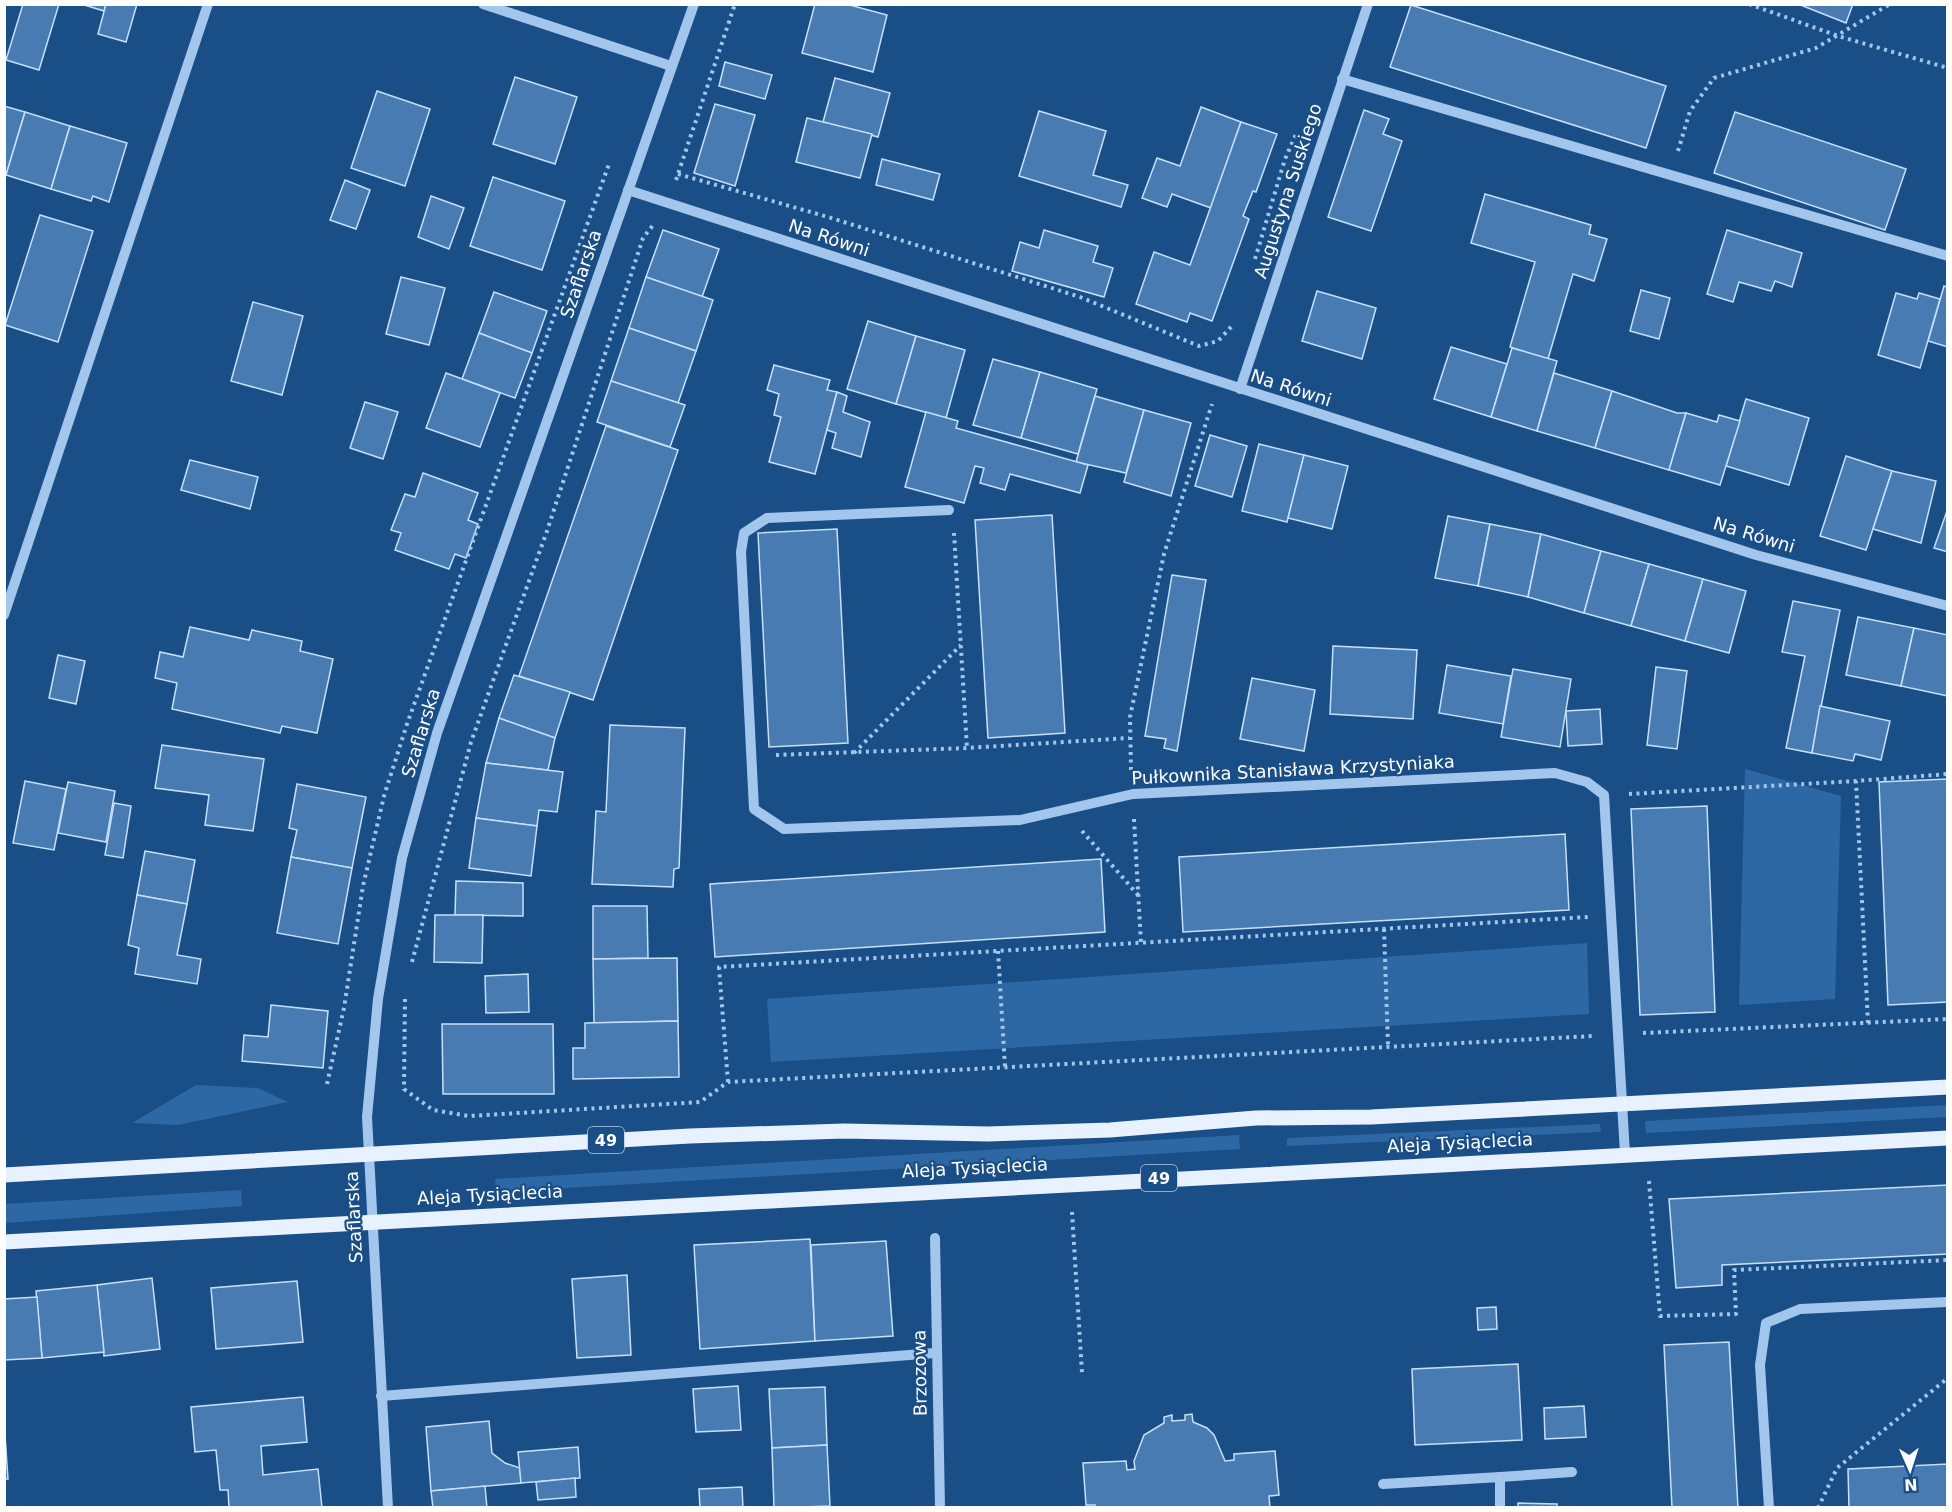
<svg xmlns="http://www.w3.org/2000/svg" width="1952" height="1512" font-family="'DejaVu Sans',sans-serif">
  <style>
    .green { fill: #2d68a5 }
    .building { fill: #477bb2; stroke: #c7e0f9; stroke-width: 1.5 }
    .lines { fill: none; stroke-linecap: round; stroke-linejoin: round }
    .path { stroke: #a2c6ec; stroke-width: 4; stroke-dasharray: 3 4.5; stroke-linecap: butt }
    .minor { stroke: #a2c6ec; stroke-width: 10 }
    .major { stroke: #e7f1ff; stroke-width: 15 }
    .labels { text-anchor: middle; stroke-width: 4.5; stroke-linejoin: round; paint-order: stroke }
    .shield { fill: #1a4e87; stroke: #bacadb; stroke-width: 1.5 }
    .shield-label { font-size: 16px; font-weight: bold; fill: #fff }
    .street-label { font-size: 18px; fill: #fff; stroke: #1a4e87 }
  </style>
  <rect width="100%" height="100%" fill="#1a4e87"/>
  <!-- green -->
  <g class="green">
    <path d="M1745,769L1841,796L1835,999L1739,1005Z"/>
    <path d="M1587,943L1589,1014L771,1062L767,999Z"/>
    <path d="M196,1085L258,1088L288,1102L178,1125L132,1123Z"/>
    <path d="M1947,1105V1117L1646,1133L1645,1121Z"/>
    <path d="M1600,1124L1601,1132L1287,1146V1138Z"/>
    <path d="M1239,1135L1240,1149L496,1192L495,1179Z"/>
    <path d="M241,1190L242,1206L5,1223V1204Z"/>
  </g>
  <!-- building -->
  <g class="building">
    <path d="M23,4H59L39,70L6,60Z"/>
    <path d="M81,4H106L104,11Z"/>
    <path d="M106,4H137L126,42L98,34Z"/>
    <path d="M815,4H846L887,15L873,72L802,53Z"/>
    <path d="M1798,4H1853L1846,23Z"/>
    <path d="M1411,5L1666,86L1646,148L1390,67Z"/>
    <path d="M725,62L772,75L765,99L719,86Z"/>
    <path d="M515,77L577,97L555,164L493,144Z"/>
    <path d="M835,78L890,93L878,137L823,122Z"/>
    <path d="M377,91L430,109L405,186L351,168Z"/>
    <path d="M715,104L755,115L735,186L694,173Z"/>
    <path d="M4,106L25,112L6,175H4Z"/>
    <path d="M1201,107L1241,122L1211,208L1172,194L1167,207L1142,198L1157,158L1180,166Z"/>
    <path d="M1364,110L1389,119L1383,134L1402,141L1371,231L1328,217Z"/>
    <path d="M1039,111L1106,131L1093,175L1128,185L1121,207L1019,176Z"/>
    <path d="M25,112L70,126L51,189L6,175Z"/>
    <path d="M1735,112L1906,169L1885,230L1714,173Z"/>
    <path d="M807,118L872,134L860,178L796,162Z"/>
    <path d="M1241,122L1277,134L1256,192L1253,191L1243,216L1249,219L1212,321L1190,313L1187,322L1136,304L1154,252L1190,265Z"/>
    <path d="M70,126L127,143L109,202L93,196L91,201L51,189Z"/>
    <path d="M882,159L940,174L933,200L876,185Z"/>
    <path d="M493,177L565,201L542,270L470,246Z"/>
    <path d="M345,180L370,190L356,229L330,220Z"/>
    <path d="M1485,194L1591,225L1589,234L1607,239L1594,281L1573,274L1548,359L1510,347L1535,262L1471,243Z"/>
    <path d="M431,196L464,208L449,249L418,237Z"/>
    <path d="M40,215L93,231L58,342L5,325Z"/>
    <path d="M663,230L719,249L702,297L646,277Z"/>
    <path d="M1044,230L1098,246L1093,262L1113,268L1104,297L1012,271L1020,242L1039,248Z"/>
    <path d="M1727,230L1802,253L1792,287L1775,281L1771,291L1739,282L1733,302L1707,294Z"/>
    <path d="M401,277L445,288L429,345L386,334Z"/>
    <path d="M646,277L713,300L696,351L629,328Z"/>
    <path d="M1944,286L1948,287V347L1928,341Z"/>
    <path d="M1641,290L1670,298L1659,339L1630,331Z"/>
    <path d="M1317,291L1376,308L1362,359L1302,341Z"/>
    <path d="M494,292L547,311L532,353L479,333Z"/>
    <path d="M1896,293L1917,299L1919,293L1940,299L1920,368L1878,355Z"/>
    <path d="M253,302L303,316L282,395L231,381Z"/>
    <path d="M868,321L916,336L896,404L847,389Z"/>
    <path d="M629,328L696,351L678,403L611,381Z"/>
    <path d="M479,333L532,353L515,398L462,379Z"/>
    <path d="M916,336L965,350L946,418L896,404Z"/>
    <path d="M1451,347L1507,364L1491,417L1434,399Z"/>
    <path d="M1512,348L1557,361L1537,431L1491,417Z"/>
    <path d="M993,359L1040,372L1021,438L973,425Z"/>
    <path d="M774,365L830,380L827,390L837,392L815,474L769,462L781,417L774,415L779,394L767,390Z"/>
    <path d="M1040,372L1097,389L1078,454L1021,438Z"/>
    <path d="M446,373L500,393L480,447L426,428Z"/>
    <path d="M1554,373L1612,391L1595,448L1537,431Z"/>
    <path d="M611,381L685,405L670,447L597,422Z"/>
    <path d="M1612,391L1677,413H1686L1669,470L1595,448Z"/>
    <path d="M837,392L847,396L843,412L870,422L861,457L832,448L836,433L827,430Z"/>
    <path d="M1095,396L1144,410L1126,473L1076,462Z"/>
    <path d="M1746,399L1809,418L1789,485L1726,466Z"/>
    <path d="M365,402L398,412L383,459L350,448Z"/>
    <path d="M1144,410L1191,423L1171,496L1124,482Z"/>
    <path d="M926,412L958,421L956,428L1088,465L1080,493L1010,474L1005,490L980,483L984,468L975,466L964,503L905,487Z"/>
    <path d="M1686,413L1717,422L1719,415L1740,421L1720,485L1669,470Z"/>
    <path d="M606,426L678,450L593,700L519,676Z"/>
    <path d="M1210,435L1247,446L1232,497L1195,486Z"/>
    <path d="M1259,444L1304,455L1287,522L1242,511Z"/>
    <path d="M1304,455L1348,466L1332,529L1288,518Z"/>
    <path d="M1846,456L1892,471L1866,550L1820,536Z"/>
    <path d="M190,460L258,477L250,509L181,490Z"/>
    <path d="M1892,471L1936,481L1921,543L1873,529Z"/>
    <path d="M423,473L478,493L468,520L478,524L466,558L455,554L449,569L395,550L401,533L391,530L405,494L415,497Z"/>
    <path d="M1948,508V552L1934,548Z"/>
    <path d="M1052,515L1065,733L988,738L975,520Z"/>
    <path d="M1448,516L1490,524L1478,586L1435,578Z"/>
    <path d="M1490,524L1541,534L1528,597L1478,586Z"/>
    <path d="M837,529L848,743L769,747L758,533Z"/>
    <path d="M1541,534L1601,551L1584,613L1528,597Z"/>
    <path d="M1601,551L1649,564L1631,626L1584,613Z"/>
    <path d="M1649,564L1703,579L1685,641L1631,626Z"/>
    <path d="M1172,575L1206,580L1177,751L1164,748L1166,739L1145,736Z"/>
    <path d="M1703,579L1746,591L1729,653L1685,641Z"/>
    <path d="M1793,601L1840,610L1812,753L1786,748L1805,656L1782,652Z"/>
    <path d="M1858,617L1914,628L1901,686L1846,675Z"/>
    <path d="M190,627L249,640L252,630L302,641L300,651L333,659L317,733L282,726L280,733L172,709L177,683L155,678L160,652L183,657Z"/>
    <path d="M1914,628L1948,635V696L1901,686Z"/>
    <path d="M1333,646L1417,650L1413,719L1330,714Z"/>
    <path d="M58,655L85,661L76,704L49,698Z"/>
    <path d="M1447,665L1511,676L1503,724L1439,713Z"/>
    <path d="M1656,667L1687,671L1677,749L1647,745Z"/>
    <path d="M1513,669L1571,679L1560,747L1501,737Z"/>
    <path d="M514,675L570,692L555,738L499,718Z"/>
    <path d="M1252,678L1315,690L1304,751L1240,739Z"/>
    <path d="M1820,706L1890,721L1881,760L1855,754L1853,761L1812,753Z"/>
    <path d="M1600,709L1602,744L1568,746L1566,711Z"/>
    <path d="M499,718L555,738L548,770L486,763Z"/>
    <path d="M610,725L685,728L679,868L674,869L673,887L592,884L596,811L606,812Z"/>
    <path d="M162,745L264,759L253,831L205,825L209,795L155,788Z"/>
    <path d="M486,763L563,772L557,812L539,810L537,826L476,818Z"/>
    <path d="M1948,779V1002L1888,1005L1879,782Z"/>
    <path d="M25,781L66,789L54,850L13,843Z"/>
    <path d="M68,782L115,791L106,842L58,833Z"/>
    <path d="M297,784L366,797L352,868L291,857L297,830L289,828Z"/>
    <path d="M114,803L131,806L123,858L105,855Z"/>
    <path d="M1707,806L1715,1012L1640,1015L1631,809Z"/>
    <path d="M476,818L537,826L531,876L469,868Z"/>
    <path d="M1565,834L1569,910L1183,932L1179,857Z"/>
    <path d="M145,851L195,860L187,904L137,895Z"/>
    <path d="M291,857L352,868L338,944L277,933Z"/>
    <path d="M1101,859L1105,932L715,957L710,884Z"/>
    <path d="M456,881L523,883V916L455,915Z"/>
    <path d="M137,895L187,904L177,955L201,959L197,984L135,974L139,948L128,945Z"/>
    <path d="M593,906H647L648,958L593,959Z"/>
    <path d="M435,915H483L482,963L434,962Z"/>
    <path d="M677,958L678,1021L594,1023L593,959Z"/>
    <path d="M528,974L529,1012L486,1013L485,976Z"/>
    <path d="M271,1005L328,1011L323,1068L242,1061L244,1035L268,1037Z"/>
    <path d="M678,1021L679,1077L573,1079V1048H585V1023Z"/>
    <path d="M442,1024H553L554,1094H443Z"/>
    <path d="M1948,1185V1254L1722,1265V1285L1676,1288L1669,1199Z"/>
    <path d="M810,1239L815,1341L700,1349L694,1245Z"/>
    <path d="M886,1241L893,1336L815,1341L811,1245Z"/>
    <path d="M627,1275L631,1355L577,1358L572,1279Z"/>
    <path d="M152,1278L160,1349L104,1356L97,1285Z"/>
    <path d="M297,1281L303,1342L216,1349L211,1288Z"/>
    <path d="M97,1285L104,1352L42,1358L36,1291Z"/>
    <path d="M37,1297L42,1358L4,1360V1299Z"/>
    <path d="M1496,1307L1497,1329L1478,1330L1477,1308Z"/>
    <path d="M1729,1342L1738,1508H1672L1664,1345Z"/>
    <path d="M1518,1364L1522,1440L1415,1445L1412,1369Z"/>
    <path d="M738,1386L741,1430L696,1432L693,1389Z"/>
    <path d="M825,1387L827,1445L772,1448L769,1389Z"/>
    <path d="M303,1397L307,1442L261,1446L263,1475L318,1469L322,1508H229L228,1490H220L216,1450L195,1452L191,1407Z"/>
    <path d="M1584,1406L1586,1437L1545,1439L1544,1408Z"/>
    <path d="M1192,1414L1193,1422L1207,1428L1214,1435L1225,1461L1234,1460V1454L1275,1451L1279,1495L1269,1496L1270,1508H1095V1505H1086L1083,1463L1126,1461L1127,1470L1135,1469L1134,1461L1144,1435L1164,1423V1417L1172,1415V1421L1185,1420V1415Z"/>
    <path d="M4,1420L8,1479H4Z"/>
    <path d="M489,1421L492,1453L505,1463L520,1468L521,1483L431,1491L426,1427Z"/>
    <path d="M827,1445L830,1506L774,1508L772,1448Z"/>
    <path d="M578,1447L580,1478L521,1483L518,1452Z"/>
    <path d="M1948,1464V1508H1849L1848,1469Z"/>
    <path d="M575,1478L576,1497L538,1500L536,1482Z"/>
    <path d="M485,1486L487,1508H433L431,1491Z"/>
    <path d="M742,1487L743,1508H700L699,1489Z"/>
    <path d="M1518,1503L1557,1504V1508H1518Z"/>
  </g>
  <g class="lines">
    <!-- path -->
    <g class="path">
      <path d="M1749,4L1838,36L1948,68"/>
      <path d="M1678,151L1690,111L1714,78L1816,48L1890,4"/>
      <path d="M678,174L828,217L1080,297L1199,346L1218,341L1233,325"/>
      <path d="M676,180L735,4"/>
      <path d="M1255,259L1285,159L1297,132"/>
      <path d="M954,533L967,748"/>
      <path d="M854,753L961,645"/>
      <path d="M776,755L967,748L1129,738"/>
      <path d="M1131,770L1130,717L1164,554L1212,404"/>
      <path d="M1629,794L1856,781"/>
      <path d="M1134,819L1141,943"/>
      <path d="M1082,831L1138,895"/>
      <path d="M1384,929L1388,1045"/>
      <path d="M998,951L1005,1067"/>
      <path d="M412,962L471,742L547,531L643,238L654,224"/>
      <path d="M405,999L404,1089L433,1110L469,1116L700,1102L728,1082L1593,1036"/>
      <path d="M1868,1023L1856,781L1948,774"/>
      <path d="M1643,1033L1948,1019"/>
      <path d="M728,1082L719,967L1588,917"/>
      <path d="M327,1084L344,1008L363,886L384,796L407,724L609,164"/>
      <path d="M1649,1181L1660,1316L1736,1314L1734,1270L1948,1260"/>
      <path d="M1072,1212L1082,1373"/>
      <path d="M1818,1508L1837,1468L1948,1378"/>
    </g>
    <!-- minor -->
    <g class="minor">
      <path d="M483,4L671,66"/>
      <path d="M1342,79L1948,256"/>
      <path d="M628,190L1756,555L1948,606"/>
      <path d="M1240,389L1368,4"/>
      <path d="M949,510L767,518L744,533L741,552L754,809L784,829L1020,820L1133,794L1555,773L1587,782L1604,795L1625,1154"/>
      <path d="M4,615L208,4"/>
      <path d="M935,1238L940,1508"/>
      <path d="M381,1396L935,1353"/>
      <path d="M1500,1477L1572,1472"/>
      <path d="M1383,1484L1500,1477V1508"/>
      <path d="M388,1508L367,1117L378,999L402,858L437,733L694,4"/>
      <path d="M1769,1508L1760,1365L1766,1323L1800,1309L1948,1302"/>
    </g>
    <!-- major -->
    <g class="major">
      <path d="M4,1175L690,1136L844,1131L988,1134L1110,1130L1256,1118L1371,1117L1948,1087"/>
      <path d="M4,1242L1948,1138"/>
    </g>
  </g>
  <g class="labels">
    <!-- shield labels -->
    <g class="shield">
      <rect x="588" y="1127" width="36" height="26" rx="4.5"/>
      <rect x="1141" y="1165" width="36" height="26" rx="4.5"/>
    </g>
    <g class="shield-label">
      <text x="606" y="1146">49</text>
      <text x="1159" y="1184">49</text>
    </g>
    <!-- street labels -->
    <g class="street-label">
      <text transform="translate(1288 191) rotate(-72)" y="6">Augustyna Suskiego</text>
      <text transform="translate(829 238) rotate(18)" y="6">Na Równi</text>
      <text transform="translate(581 274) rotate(-71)" y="6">Szaflarska</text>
      <text transform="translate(1291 388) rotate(18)" y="6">Na Równi</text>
      <text transform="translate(1754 535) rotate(17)" y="6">Na Równi</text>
      <text transform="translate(421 733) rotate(-73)" y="6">Szaflarska</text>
      <text transform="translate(1293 770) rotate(-3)" y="6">Pułkownika Stanisława Krzystyniaka</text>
      <text transform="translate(1460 1143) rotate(-3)" y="6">Aleja Tysiąclecia</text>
      <text transform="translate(975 1168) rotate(-3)" y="6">Aleja Tysiąclecia</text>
      <text transform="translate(490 1195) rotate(-3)" y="6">Aleja Tysiąclecia</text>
      <text transform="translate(354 1217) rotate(-93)" y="6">Szaflarska</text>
      <text transform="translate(920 1373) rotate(-91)" y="6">Brzozowa</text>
    </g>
  </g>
  <!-- border -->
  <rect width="1952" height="1512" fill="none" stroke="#ffffff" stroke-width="12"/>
  <!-- north arrow -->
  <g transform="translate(1910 1470) rotate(177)" stroke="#1a4e87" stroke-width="4.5" paint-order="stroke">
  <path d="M0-4.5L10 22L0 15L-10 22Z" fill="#ffffff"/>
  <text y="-9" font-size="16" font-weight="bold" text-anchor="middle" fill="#ffffff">N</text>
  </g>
</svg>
